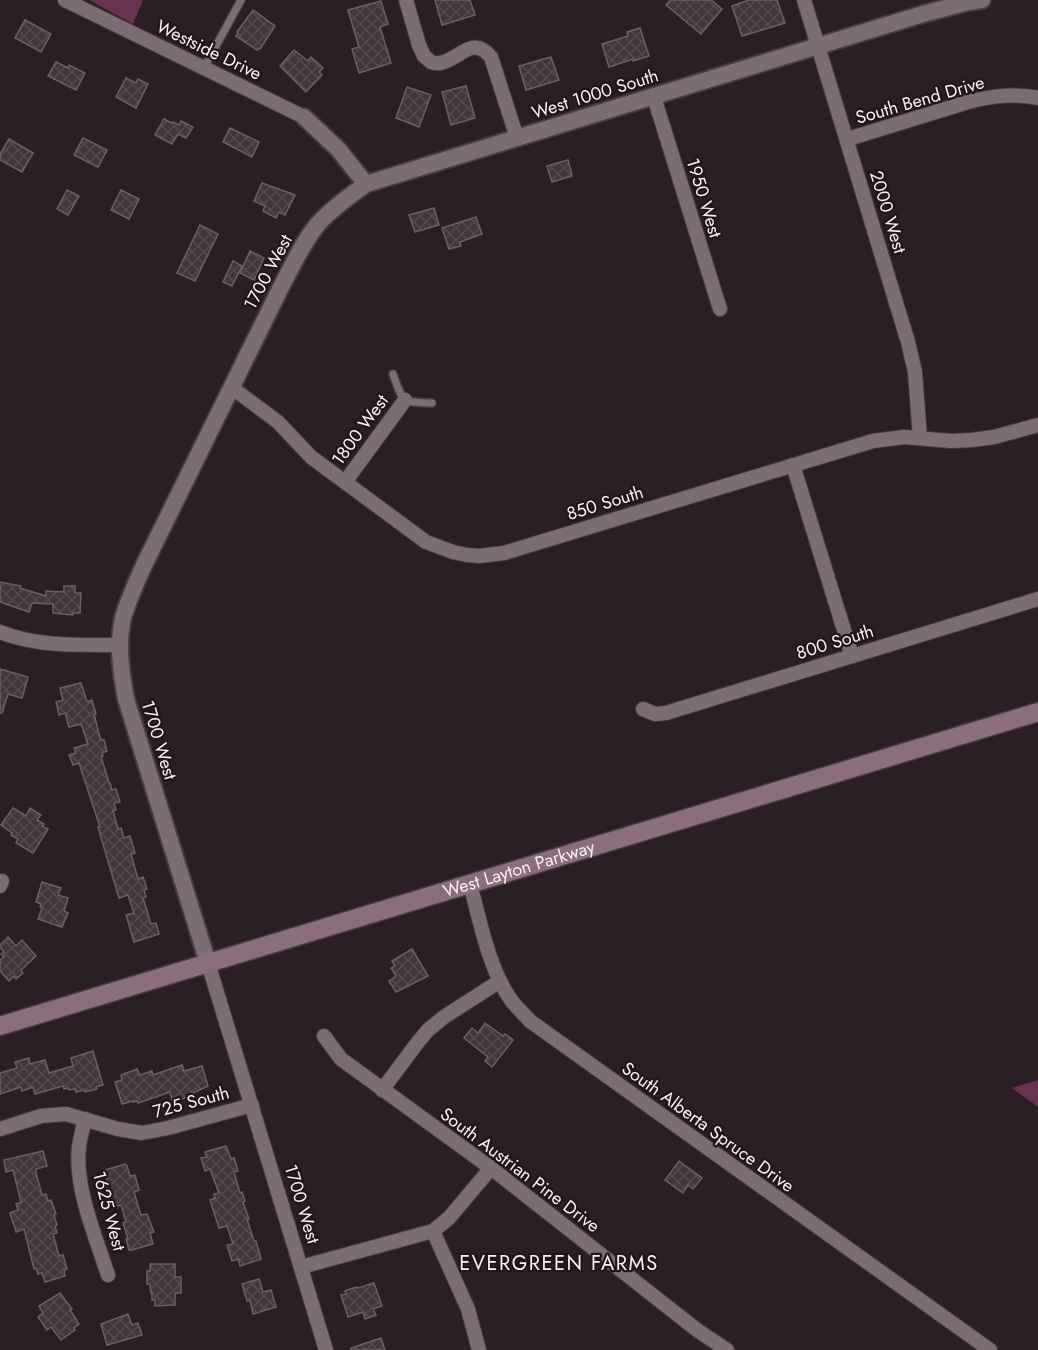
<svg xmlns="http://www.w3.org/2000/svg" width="1038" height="1350" font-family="Jost,sans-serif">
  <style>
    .green { fill: #6a3251 }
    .building { fill: url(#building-cross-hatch); stroke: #6d5f66; stroke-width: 1.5 }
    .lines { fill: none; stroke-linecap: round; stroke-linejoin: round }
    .service-casing { stroke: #463c41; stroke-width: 10 }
    .minor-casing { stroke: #463c41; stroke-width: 16 }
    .tertiary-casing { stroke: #463c41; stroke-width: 20 }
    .secondary-casing { stroke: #463c41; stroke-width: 21 }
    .service { stroke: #7c6d74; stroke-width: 7 }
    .minor { stroke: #7c6d74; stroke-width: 14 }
    .tertiary { stroke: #7c6d74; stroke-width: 16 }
    .secondary { stroke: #8c6d7d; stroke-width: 18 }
    .labels { text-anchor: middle; stroke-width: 4.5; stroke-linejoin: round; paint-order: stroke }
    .street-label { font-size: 18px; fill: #f9f0f4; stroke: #21161b }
    .neighbourhood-label { font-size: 20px; letter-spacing: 1.5px; fill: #f9f0f4; stroke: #21161b }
  </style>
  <defs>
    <pattern id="building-cross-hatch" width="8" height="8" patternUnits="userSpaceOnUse" patternTransform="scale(1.5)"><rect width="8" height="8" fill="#43363c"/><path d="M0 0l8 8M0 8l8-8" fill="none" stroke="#564a4f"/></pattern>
  </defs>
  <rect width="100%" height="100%" fill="#2a1f25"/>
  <!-- green -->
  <g class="green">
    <path d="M89,0H143L133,24Z"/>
    <path d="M1038,1080V1107L1012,1088Z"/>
  </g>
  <!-- building -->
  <g class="building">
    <path d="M435,0H470L475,15L442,25Z"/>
    <path d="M671,0H711L722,9L701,34L666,5Z"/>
    <path d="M749,0H777L785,23L742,36L732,6Z"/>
    <path d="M381,1L388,24L380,27L391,63L359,73L352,49L359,47L348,10Z"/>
    <path d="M253,10L275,26L260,49L259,48L257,50L236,36L238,33L237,32Z"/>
    <path d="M25,20L51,34L41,52L15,38Z"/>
    <path d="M640,28L649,56L633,61V59L609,67L602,44L628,36L627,32Z"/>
    <path d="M294,50L308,61L311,57L323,68L319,72L322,75L306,92L280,66Z"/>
    <path d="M551,57L559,80L526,90L519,66Z"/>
    <path d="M56,62L68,68L69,65L85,73L76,90L48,76Z"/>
    <path d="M126,78L136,83L138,79L148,84L136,108L116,97Z"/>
    <path d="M466,86L475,118L451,125L442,92Z"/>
    <path d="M407,87L431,95L419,127L396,118Z"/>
    <path d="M164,119L172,123L173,122L179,125L181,121L193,127L186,138L178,134L172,144L155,135Z"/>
    <path d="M230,128L259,142L252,157L223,142Z"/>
    <path d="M83,138L107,150L98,167L74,155Z"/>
    <path d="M9,139L33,153L22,172L0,160V154Z"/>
    <path d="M568,160L572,176L552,182L547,166Z"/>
    <path d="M262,183L295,195L285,215L279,212L276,218L263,211L265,206L254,201Z"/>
    <path d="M67,190L79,196L68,215L57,209Z"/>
    <path d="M121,190L139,199L129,219L111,210Z"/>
    <path d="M434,208L439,225L415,232L409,215Z"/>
    <path d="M476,217L482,234L460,242L461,246L449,249L442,228Z"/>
    <path d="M200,225L218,234L195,281L177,273Z"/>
    <path d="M250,251L264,258L254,280L240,273Z"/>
    <path d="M233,261L242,266L232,286L223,282Z"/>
    <path d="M0,582L21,586L20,588L46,596V591L64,592V586H75V593H81L80,613H73V615L53,613V604L32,603L29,612L0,602Z"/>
    <path d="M0,669L28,677L22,698L8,694L2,713H0Z"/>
    <path d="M81,683L87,702L92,700L96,714H94L99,734L101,740H104L107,751L102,753L103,756H101L109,783H110L112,790L116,789L120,802L114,803L116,810L113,811L118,829L121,828L124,838L130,836L135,853L131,854L138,879L143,877L147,889L144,890L146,897L143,898L151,924L156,923L159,934L134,942L126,915L134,913L128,895L119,898L102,841L98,827H100L79,763L73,765L69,755L76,753L74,748L88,744L81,724L69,727L65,713L59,715L56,702L63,700L60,688Z"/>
    <path d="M13,808L26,816L30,808L41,815L37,820L44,824L42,826L48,829L33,853L16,843L18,839L11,835L12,833L1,825Z"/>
    <path d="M42,882L61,888L58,895L68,898L64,911L68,913L62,927L38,919L42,908L40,907L41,904L36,902Z"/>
    <path d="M8,937L16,946L22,940L36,956L21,970L23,973L16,979L14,976L9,981L0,971V960L4,957L1,954L4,952L0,947V945Z"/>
    <path d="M412,949L428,976L396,992L389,981L396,976L391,968L395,966L392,961Z"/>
    <path d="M485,1023L503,1036L505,1034L513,1040L492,1067L485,1061L488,1057L464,1038L472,1028L478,1033Z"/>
    <path d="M93,1051L103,1085L96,1087L97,1089L85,1092L84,1090L76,1092L75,1089L69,1090L68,1088L64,1089L63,1086L35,1094L33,1087L22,1091L21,1087L0,1094V1073L17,1068L15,1062L29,1058L30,1064L45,1060L49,1073L73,1066L71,1058Z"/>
    <path d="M182,1065L184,1071L202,1066L208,1086L193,1093L194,1095L179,1100L172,1101L170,1092L138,1103L137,1101L133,1102V1101L122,1104L115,1082L122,1080L121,1075L137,1069L140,1075L152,1071L153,1075Z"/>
    <path d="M226,1146L231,1159L234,1158L238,1171L234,1172L240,1193L242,1192L245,1201L243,1202L249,1219H247L254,1241H256L261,1259L240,1266L238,1259L232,1261L227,1245L233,1244L227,1226L219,1228L210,1200L215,1198L214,1194L219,1193L210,1169L205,1171L201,1158L207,1157L205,1152Z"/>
    <path d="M43,1151L47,1166L36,1169V1173L42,1195L46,1194L48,1201L51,1200L56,1214L54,1215L57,1225L55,1226L57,1233L53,1234L59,1256L63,1255L67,1269L64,1270L65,1276L45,1282L42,1273L38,1274L36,1268L34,1269L24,1229L16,1232L10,1213L18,1210L16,1204L21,1202L13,1170L6,1172L4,1160Z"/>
    <path d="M679,1161L702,1178L693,1189L688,1185L683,1193L665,1180Z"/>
    <path d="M125,1164L127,1166L130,1176L135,1175L139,1190L134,1192L140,1212L141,1215L147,1214L154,1232L150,1233L153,1244L132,1250H129L126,1239H128L123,1223L126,1222L121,1205L112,1207L111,1201H109L105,1188L109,1187L105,1170Z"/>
    <path d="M150,1264H175V1277H181V1293H175V1305L155,1306V1300H152V1293H151L150,1284H147V1271H150Z"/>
    <path d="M259,1279L263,1292L271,1290L276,1307L253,1314L250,1300L247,1301L242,1284Z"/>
    <path d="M374,1283L382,1306L373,1309L376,1315L365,1319L363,1312L348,1317L341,1295L346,1294L345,1291L347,1290L357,1287L358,1288Z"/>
    <path d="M60,1293L72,1309L70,1310L79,1324L74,1328L75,1330L61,1340L51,1327L47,1330L38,1317L43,1313L39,1306Z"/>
    <path d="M128,1314L132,1325L138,1323L142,1335L107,1345L101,1324Z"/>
    <path d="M381,1338L385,1350H351V1348Z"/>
  </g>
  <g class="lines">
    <defs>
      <g id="service">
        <path d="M204,68L241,0"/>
        <path d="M393,374C403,403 402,402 432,403"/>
      </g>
      <g id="minor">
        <path d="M65,0L304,117"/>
        <path d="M406,0L419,45L424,56L431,62C434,63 437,64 440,63C460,60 471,34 491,57L517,138"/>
        <path d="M804,0L908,342L915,372L920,438"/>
        <path d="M654,97L720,309"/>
        <path d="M848,139L968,102C992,96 1014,93 1038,98"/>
        <path d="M231,387L278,422L311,457L426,542L453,552L467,555L479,556L504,553L873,441L904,437L951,441L972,440L994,437L1038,425"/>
        <path d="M793,465L852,656"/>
        <path d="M345,482L405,400"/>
        <path d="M0,632C37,647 81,645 120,645"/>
        <path d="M643,709L655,714L666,713L1038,599"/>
        <path d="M470,884C480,921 489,969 511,1000C517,1008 524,1014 530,1021L990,1350"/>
        <path d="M0,886L2,881"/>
        <path d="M208,963L326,1350"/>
        <path d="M324,1036L341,1059L491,1168L697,1330L727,1350"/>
        <path d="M382,1090L418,1042L428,1030L444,1017L500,981"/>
        <path d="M85,1119C83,1128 80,1138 79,1147C74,1186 96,1238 108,1275"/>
        <path d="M0,1129L41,1116L66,1114L118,1129L142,1133L168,1128L252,1105"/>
        <path d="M433,1231L468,1309L479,1350"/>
        <path d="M301,1267L433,1231L449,1218L491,1168"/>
      </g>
      <g id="tertiary">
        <path d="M304,117L338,149L366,184"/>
        <path d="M208,963L126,699C121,672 117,645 123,618C128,600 136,583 144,565L280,289C292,267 302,243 318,224C332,208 350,196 366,184L923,14L968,2L982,0"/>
      </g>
      <g id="secondary">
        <path id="s1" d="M0,1026L1038,712"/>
      </g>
    </defs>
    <!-- service casing -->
    <use href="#service" class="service-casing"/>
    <!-- minor casing -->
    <use href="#minor" class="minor-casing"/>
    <!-- tertiary casing -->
    <use href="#tertiary" class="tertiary-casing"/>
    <!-- secondary casing -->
    <use href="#secondary" class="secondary-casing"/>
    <!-- service -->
    <use href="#service" class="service"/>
    <!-- minor -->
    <use href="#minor" class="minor"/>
    <!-- tertiary -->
    <use href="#tertiary" class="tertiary"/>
    <!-- secondary -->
    <use href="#secondary" class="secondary"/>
  </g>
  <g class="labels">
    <!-- street labels -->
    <g class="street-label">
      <text transform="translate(209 50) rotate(26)" y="6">Westside Drive</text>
      <text transform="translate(595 94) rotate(-17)" y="6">West 1000 South</text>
      <text transform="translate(920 100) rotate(-16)" y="6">South Bend Drive</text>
      <text transform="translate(704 198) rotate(73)" y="6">1950 West</text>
      <text transform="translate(888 212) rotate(73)" y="6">2000 West</text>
      <text transform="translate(268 272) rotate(-62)" y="6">1700 West</text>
      <text transform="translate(360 430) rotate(-54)" y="6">1800 West</text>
      <text transform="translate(605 503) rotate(-17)" y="6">850 South</text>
      <text transform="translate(835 642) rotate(-17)" y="6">800 South</text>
      <text transform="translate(159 740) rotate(73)" y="6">1700 West</text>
      <text dy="6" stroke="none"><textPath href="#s1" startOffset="542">West Layton Parkway</textPath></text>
      <text transform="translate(191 1102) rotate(-15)" y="6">725 South</text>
      <text transform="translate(708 1127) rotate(36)" y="6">South Alberta Spruce Drive</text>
      <text transform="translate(520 1170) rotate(37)" y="6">South Austrian Pine Drive</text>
      <text transform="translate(302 1204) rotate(73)" y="6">1700 West</text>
      <text transform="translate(109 1211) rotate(75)" y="6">1625 West</text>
    </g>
    <!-- neighbourhood labels -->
    <g class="neighbourhood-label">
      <text x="559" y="1270">EVERGREEN FARMS</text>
    </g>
  </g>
</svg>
